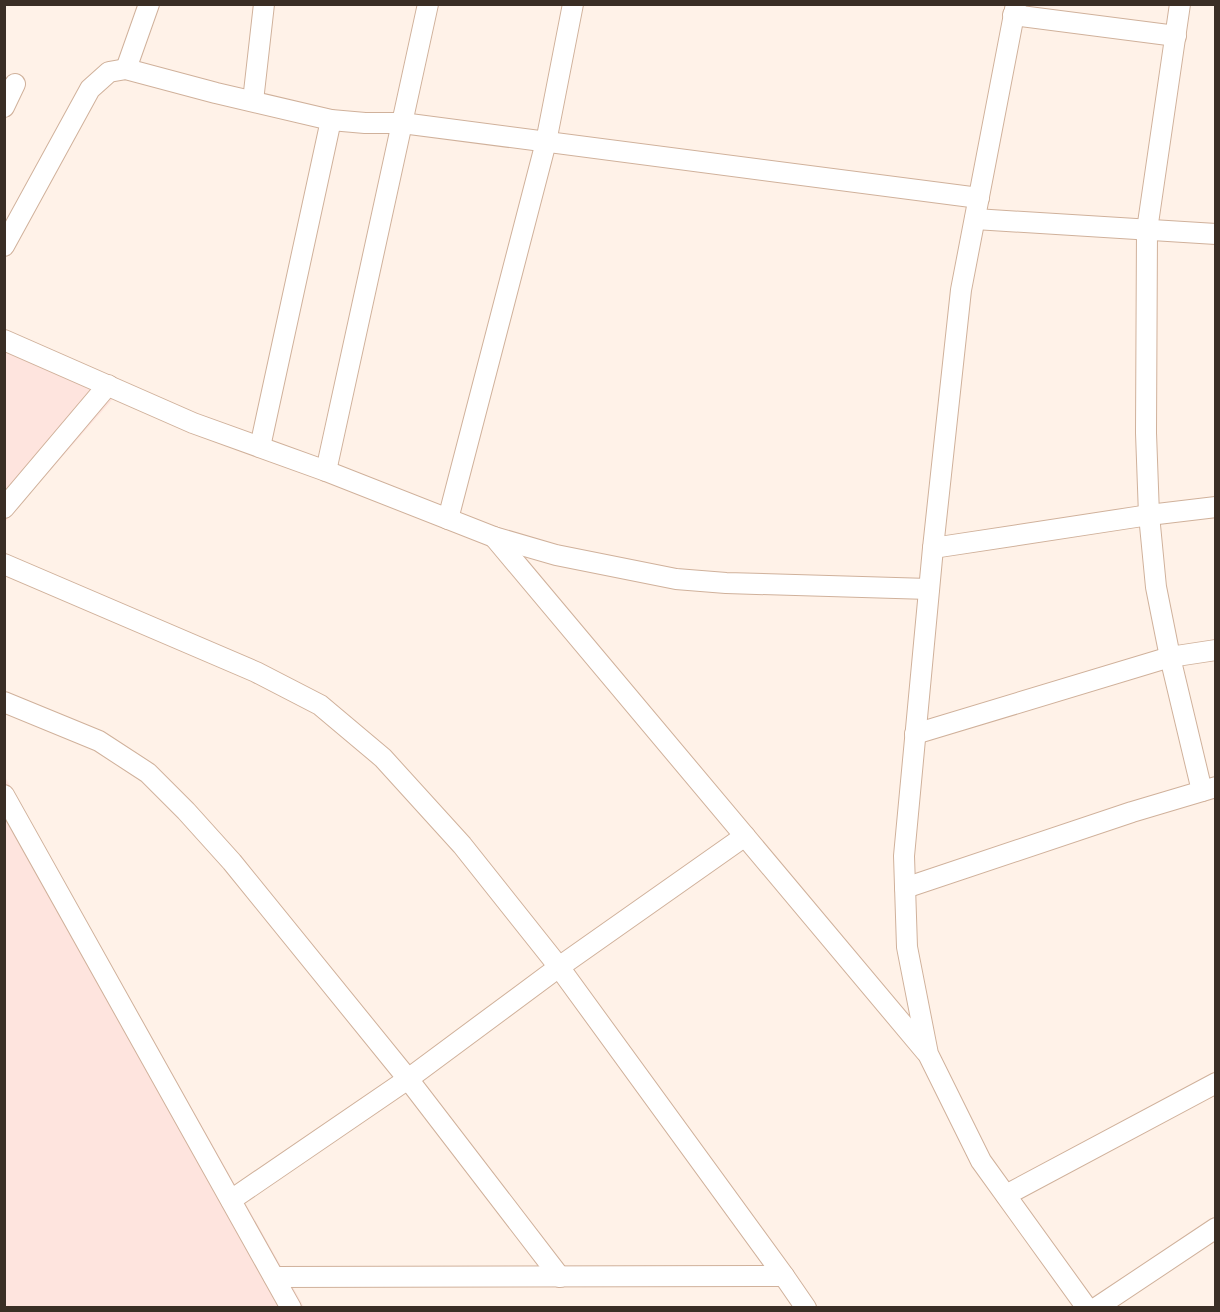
<svg xmlns="http://www.w3.org/2000/svg" width="1220" height="1312" font-family="Figtree,sans-serif">
  <style>
    .industrial { fill: #fee4de }
    .lines { fill: none; stroke-linecap: round; stroke-linejoin: round }
    .minor-casing { stroke: #d0b19b; stroke-width: 22 }
    .minor { stroke: #fff; stroke-width: 20 }
  </style>
  <rect width="100%" height="100%" fill="#fff2e8"/>
  <!-- industrial -->
  <g class="industrial">
    <path d="M5,344L125,385L5,522Z"/>
    <path d="M5,777L304,1307H5Z"/>
  </g>
  <g class="lines">
    <defs>
      <g id="minor">
        <path d="M1016,4L961,290L933,548L904,856L907,947L928,1054L981,1161L1087,1308"/>
        <path d="M1180,4L1147,230L1146,433L1149,515L1156,587L1170,657L1202,791"/>
        <path d="M1013,15L1176,36"/>
        <path d="M126,69L149,4"/>
        <path d="M253,101L264,4"/>
        <path d="M4,107L15,84"/>
        <path d="M975,219L1216,234"/>
        <path d="M4,246L90,89L109,72L126,69L216,93L331,120L365,123H402L979,198"/>
        <path d="M4,340L193,423L326,471L494,537L556,555L676,579L726,583L929,589"/>
        <path d="M260,447L331,120"/>
        <path d="M326,471L428,4"/>
        <path d="M4,508L108,385"/>
        <path d="M448,519L546,142L573,4"/>
        <path d="M494,537L926,1052"/>
        <path d="M933,548L1149,515L1216,507"/>
        <path d="M4,564L256,672L320,705L383,758L462,845L559,967L784,1276L806,1308"/>
        <path d="M4,702L99,741L148,773L186,811L232,862L408,1079L560,1277"/>
        <path d="M915,734L1170,657L1216,650"/>
        <path d="M4,795L291,1308"/>
        <path d="M905,888L1132,812L1216,787"/>
        <path d="M1006,1195L1216,1083"/>
        <path d="M231,1200L408,1079L559,967L745,836"/>
        <path d="M274,1277L784,1276"/>
        <path d="M1096,1308L1216,1228"/>
      </g>
    </defs>
    <!-- minor casing -->
    <use href="#minor" class="minor-casing"/>
    <!-- minor -->
    <use href="#minor" class="minor"/>
  </g>
  <!-- border -->
  <rect width="1220" height="1312" fill="none" stroke="#3a2e25" stroke-width="12"/>
</svg>
